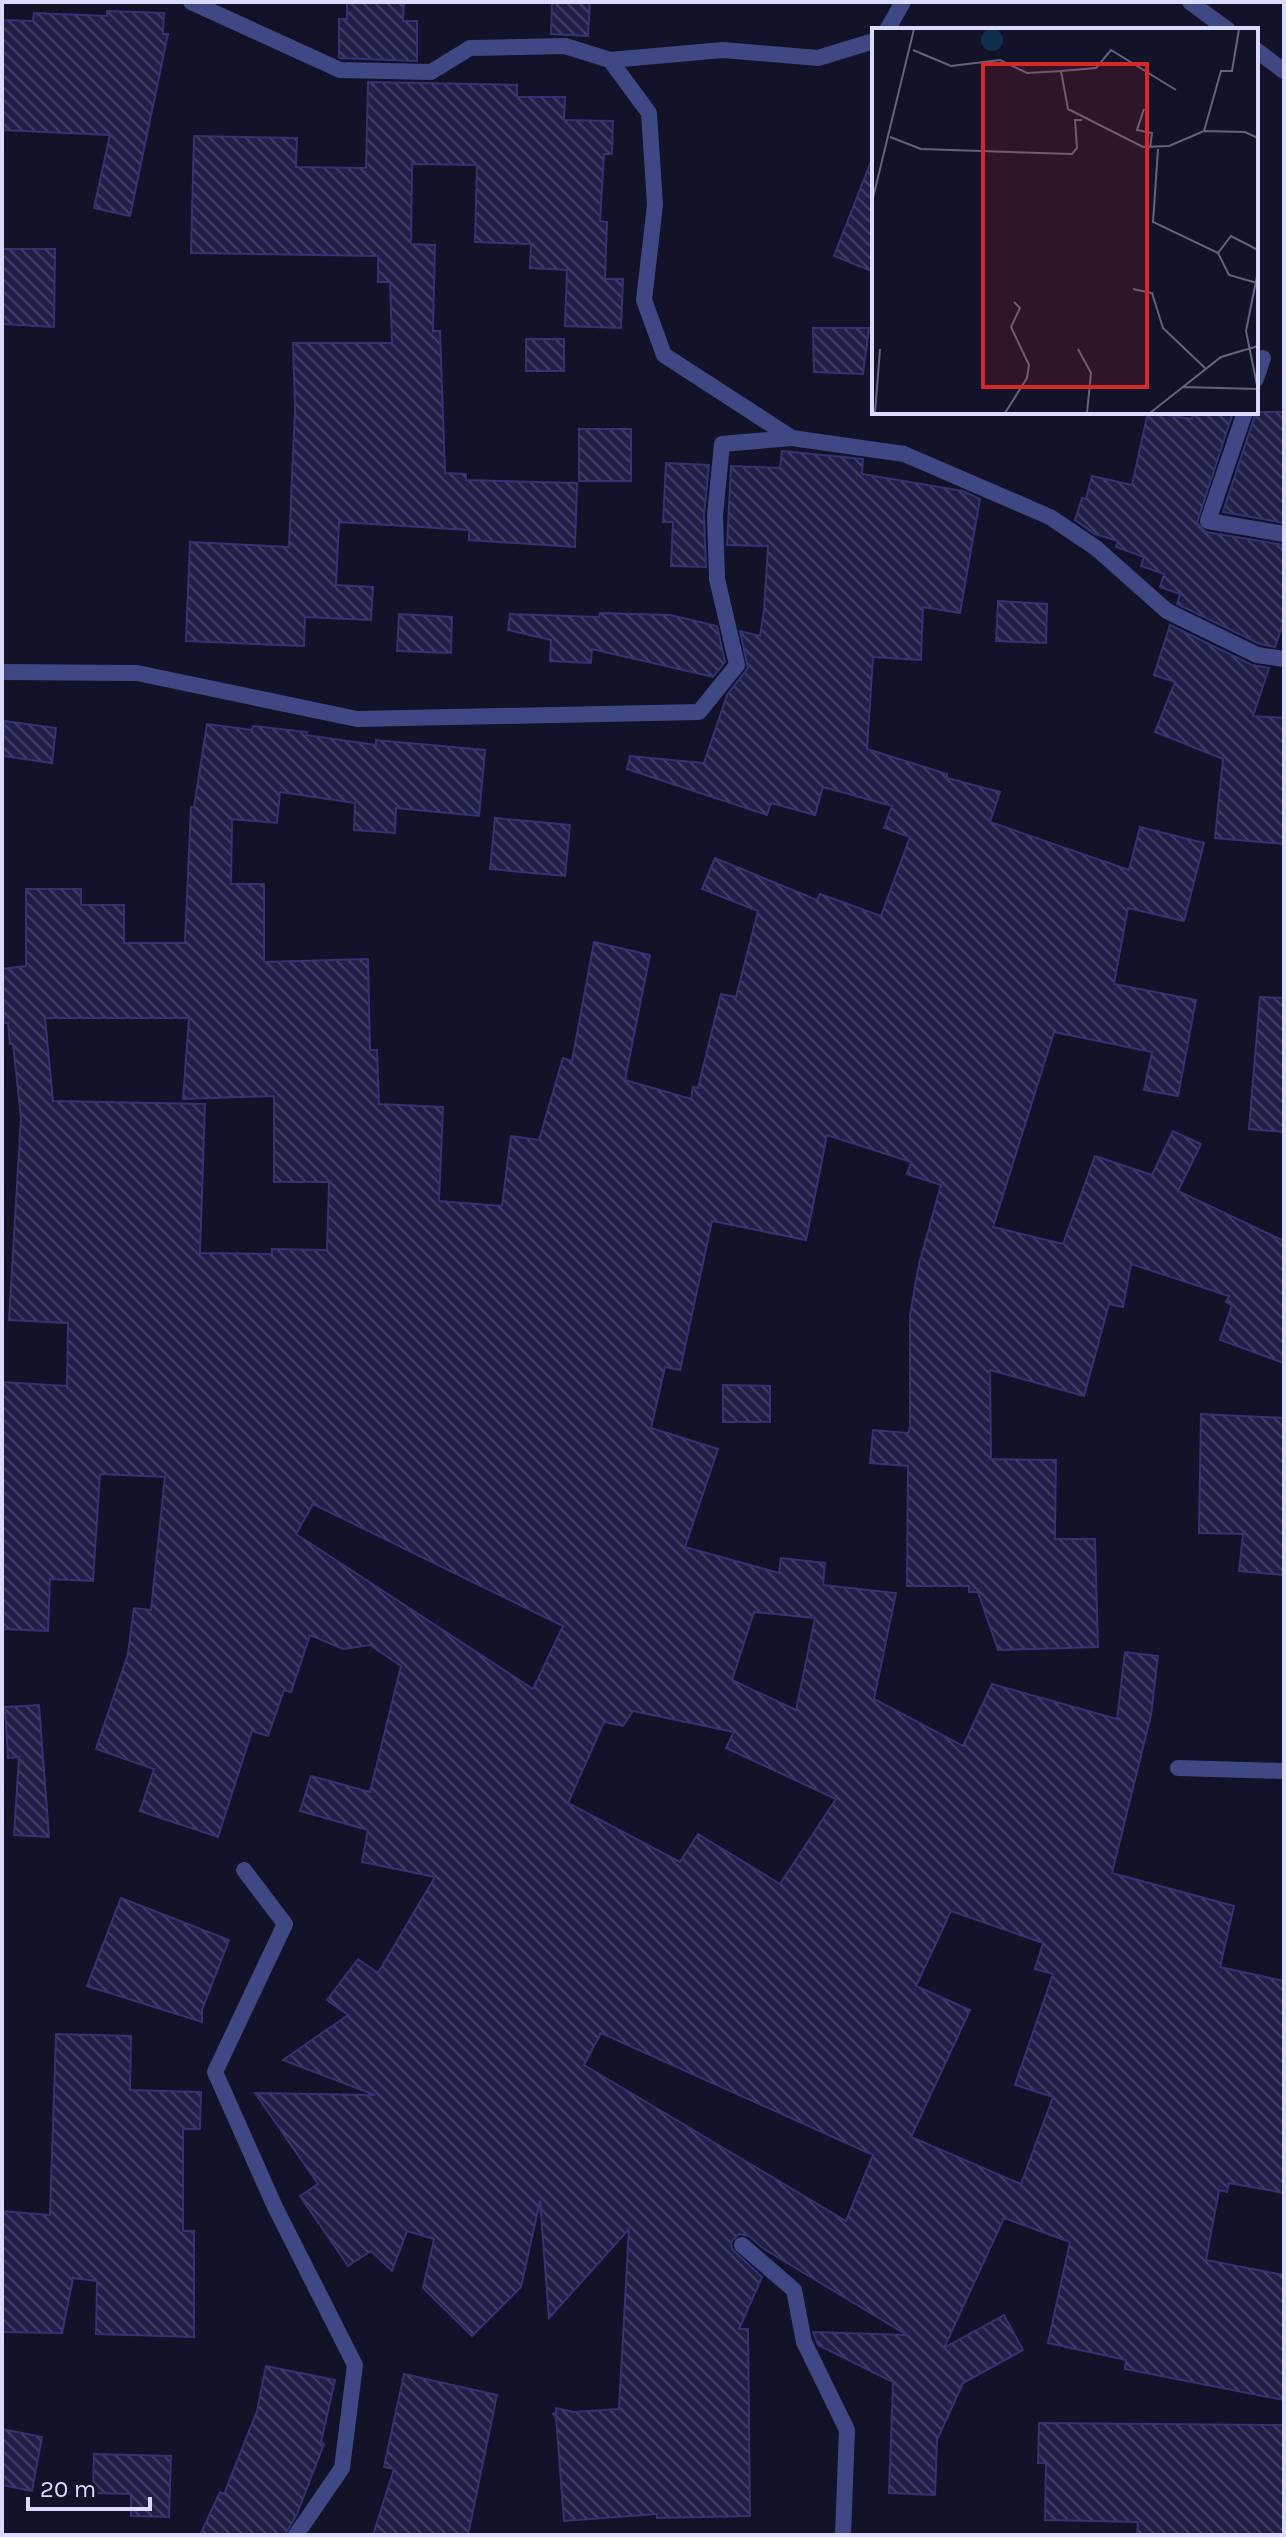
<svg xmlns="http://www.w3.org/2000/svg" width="1286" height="2537" font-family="Karla,sans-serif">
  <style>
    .building { fill: url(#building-back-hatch); stroke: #343273; stroke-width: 2; fill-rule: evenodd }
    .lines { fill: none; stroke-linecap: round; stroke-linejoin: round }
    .street { stroke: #3f4884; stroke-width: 16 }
    .inset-road { fill: none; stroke: #62637d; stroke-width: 2 }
    .view { fill: #d62828; fill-opacity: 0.15; stroke: #d62828; stroke-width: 4 }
    .inset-edge { fill: none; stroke: #dbdcfd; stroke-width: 4 }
  </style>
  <defs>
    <pattern id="building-back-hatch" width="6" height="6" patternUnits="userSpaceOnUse" patternTransform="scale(2)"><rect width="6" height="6" fill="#201f48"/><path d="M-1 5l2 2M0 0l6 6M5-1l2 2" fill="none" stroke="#403f63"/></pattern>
  </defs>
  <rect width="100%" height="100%" fill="#121228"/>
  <!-- building -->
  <g class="building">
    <path d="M347,2H404L403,21H417V61L339,58V19H347Z"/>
    <path d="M552,2H590L588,36L551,34Z"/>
    <path d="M107,11L164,13L163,34H168L130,216L94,208L110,135L2,130V20L33,21L34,13L107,16Z"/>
    <path d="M368,82L517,85V97H565L564,120L613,121L612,154H604L600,221L607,222L605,279H623L621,328L565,326L567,270L530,268L531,244L475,242L477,165L412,164L411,244L435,245L433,331H440L445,473L466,474V480L577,483L575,547L469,540V530L339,522L336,585L373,587L371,620L305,617L304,646L186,641L190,542L289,547L295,409L293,343H392L390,282H378V256L191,253L194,136L297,138L296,167L366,168Z"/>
    <path d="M872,159H874V272L834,256Z"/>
    <path d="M2,249H55L54,327L2,324Z"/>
    <path d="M813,328H869L863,374L814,372Z"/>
    <rect x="526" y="339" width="38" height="32"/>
    <path d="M1148,412L1192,419L1193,412H1233L1197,523L1206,532L1284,545V620L1275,647L1260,644L1177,604L1180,594L1160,587L1164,574L1141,566L1144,557L1116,547L1118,541L1095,534L1075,520L1082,498L1086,499L1092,476L1132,485Z"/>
    <path d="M1256,412H1284V523L1223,512Z"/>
    <rect x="579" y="429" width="52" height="52"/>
    <path d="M782,451L863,459L862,474L963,491L980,499L960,613L923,607L921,660L873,657L867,749L947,774V778L1000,792L990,822L1129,870L1140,827L1204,843L1184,921L1128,908L1114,984L1196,1000L1178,1096L1144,1090L1152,1052L1054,1032L993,1227L1063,1244L1095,1156L1152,1175L1173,1131L1201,1144L1178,1191L1284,1241V1363L1220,1340L1232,1305L1226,1302L1229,1296L1131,1264L1123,1307L1109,1304L1084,1396L990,1370L991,1459L1056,1460L1055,1539H1095L1098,1647L998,1650L978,1592H969V1586H907L908,1466L870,1463L873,1430L908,1433L910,1428V1315L919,1264L941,1185L907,1174L911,1162L827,1135L806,1240L712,1221L680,1370L665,1367L651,1428L718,1449L685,1547L779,1573L781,1558L825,1563L823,1585L896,1593L874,1699L963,1746L992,1684L1117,1719L1125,1652L1158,1656L1151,1715L1112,1873L1234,1906L1220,1967L1284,1981V2193L1229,2183L1227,2192L1219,2190L1206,2260L1284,2275V2400L1125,2369L1126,2360L1048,2343L1070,2242L1004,2218L944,2348L1004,2315L1023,2350L963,2383L937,2440L935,2495L889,2493L893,2382L818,2345L813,2332L907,2335L764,2249L749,2236L739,2234L731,2242L732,2249L762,2277L739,2329H748L750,2516L657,2518V2514L564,2521L556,2417L553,2414L556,2413V2408L573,2412L619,2409L629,2229L549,2318L540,2201L521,2287L472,2336L423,2288L434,2239L407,2231L392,2271L371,2251L348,2266L300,2196L318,2184L255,2093L375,2095L283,2060L348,2015L327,2000L358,1959L378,1973L435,1877L362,1862L368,1830L300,1811L311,1776L370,1792L401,1666L370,1645L343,1649L310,1635L291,1692L284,1690L268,1736L252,1731L218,1837L140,1811L154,1769L96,1749L128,1654L134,1608L151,1610L165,1477L100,1474L93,1581L50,1579L48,1631L2,1629V1382L67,1386L68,1323L9,1320L21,1118L13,1044H10L8,1023H4L2,969L26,966V889H81V905H124V943H185L191,807H194L207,724L252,730L253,726L307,732L306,735L376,745V740L485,750L479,816L396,808L395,833L354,830L355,803L280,792L277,823L232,819L231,884H264V962L368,959L370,1050H377L379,1104L443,1107L439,1201L502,1206L511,1136L539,1140L563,1058L572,1061L594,942L650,955L625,1080L691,1099L693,1087L698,1088L721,994L736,997L758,911L702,889L715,858L817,900L820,894L881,916L910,837L884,828L892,806L823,787L815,815L771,803L767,815L627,769L630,756L704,763L727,695L748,668L740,631L760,636L764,610L768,546L727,545L731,466L780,468ZM45,1018H189L183,1099L274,1096V1182H329L327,1250L272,1249V1254L200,1253L205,1104L53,1101ZM313,1504L563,1626L533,1689L296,1534ZM754,1612L815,1618L796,1710L732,1680ZM633,1711L734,1732L726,1748L836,1799L780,1884L698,1834L680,1862L568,1803L604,1722L623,1726ZM951,1911L1043,1943L1035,1969L1053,1974L1015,2085L1053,2097L1021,2184L911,2137L970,2010L916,1986ZM601,2033L873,2155L846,2221L584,2065Z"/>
    <path d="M666,463L709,465L704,515L706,567L671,566L673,522H663Z"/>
    <path d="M998,601L1047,604L1046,643L996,641Z"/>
    <path d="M600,613L670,615L717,626L725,662L713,677L592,649L591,663L550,661L551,640L508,630L510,614L599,617Z"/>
    <path d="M399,614L452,617L451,653L397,651Z"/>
    <path d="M1170,625L1252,665L1269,668L1253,716L1284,718V844L1215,838L1223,759L1155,732L1175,682L1154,675Z"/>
    <path d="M5,721L56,728L52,763L2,756Z"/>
    <path d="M495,818L570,825L565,876L490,869Z"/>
    <path d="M1260,997L1284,998V1132L1249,1129Z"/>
    <path d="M723,1385L770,1386V1422H723Z"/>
    <path d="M1201,1414L1284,1418V1575L1239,1571L1243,1534L1199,1533Z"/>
    <path d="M39,1705L49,1837L14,1835L19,1757L8,1758L5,1707Z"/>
    <path d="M121,1898L229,1940L202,2010V2022L87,1986Z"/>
    <path d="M56,2034L131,2036L130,2090L201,2092L200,2129H183V2231H194V2337L96,2334L97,2281L73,2278L62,2333L2,2332V2211L50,2215Z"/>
    <path d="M266,2366L335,2380L321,2442L324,2444L297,2514L285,2535H200L220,2492L224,2494L257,2411Z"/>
    <path d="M404,2374L497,2395L468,2535H373L394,2469L384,2467Z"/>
    <path d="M1039,2423L1284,2425V2535H1137L1138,2522L1045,2520L1046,2463H1038Z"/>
    <path d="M2,2429L42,2437L32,2491L2,2485Z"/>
    <path d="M94,2454L171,2456L169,2517L131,2516V2494L93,2493Z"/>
  </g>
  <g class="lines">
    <!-- street -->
    <g class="street">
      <path d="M191,2L340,70L431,72L470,48L565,46L610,60L649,113L655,205L644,300L664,355L792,438L904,454L1050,517L1096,548L1167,611L1257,655L1284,659"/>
      <path d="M1190,2L1228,30"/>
      <path d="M887,30L903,2"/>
      <path d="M1256,50L1284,71"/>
      <path d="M610,60L723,50L818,58L874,41"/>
      <path d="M1256,379L1263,358"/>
      <path d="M1245,412L1208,521L1284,534"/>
      <path d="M2,672L137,673L357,719L699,712L737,665L717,579L715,515L722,444L792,438"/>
      <path d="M1178,1768L1284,1771"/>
      <path d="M244,1870L285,1924L215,2072L275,2207L355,2365L342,2468L296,2535"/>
      <path d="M742,2245L794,2290L804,2342L847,2430L843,2535"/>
    </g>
  </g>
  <!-- overview -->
  <g transform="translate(872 28)">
    <rect width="386" height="386" fill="#121228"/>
    <path d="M109 12a11 11 0 1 1 22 0a11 11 0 1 1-22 0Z" fill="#102e49"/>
    <path class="inset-road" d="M41,22L79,38L128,32L155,45L189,43L196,81L271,119L297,118L332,103L373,104L386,110M189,43L224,40L239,22L304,62M272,81L265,102L280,105L278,120M332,103L349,43H360L367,1M18,109L49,121L200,126L205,120L203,92H210M286,121L281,194L346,225L359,208L386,222M0,174L42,1M346,225L357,247L385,255M386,243L374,303L386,362M261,261L280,265L291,300L333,340M206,321L219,345L215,385M310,359L386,361M3,385L8,321M133,385L155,350L157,337L139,299L148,280L142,274M278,385L349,329L386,318"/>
    <path class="view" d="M111,36H275V359H111Z"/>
    <rect width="386" height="386" class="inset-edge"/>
  </g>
  <!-- border -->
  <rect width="1286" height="2537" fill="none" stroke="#dbdcfd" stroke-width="8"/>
  <!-- scale -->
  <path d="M28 2497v12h122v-12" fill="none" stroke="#dbdcfd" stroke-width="4"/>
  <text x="40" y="2497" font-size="24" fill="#dbdcfd" stroke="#121228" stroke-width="6" paint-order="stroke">20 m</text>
</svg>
